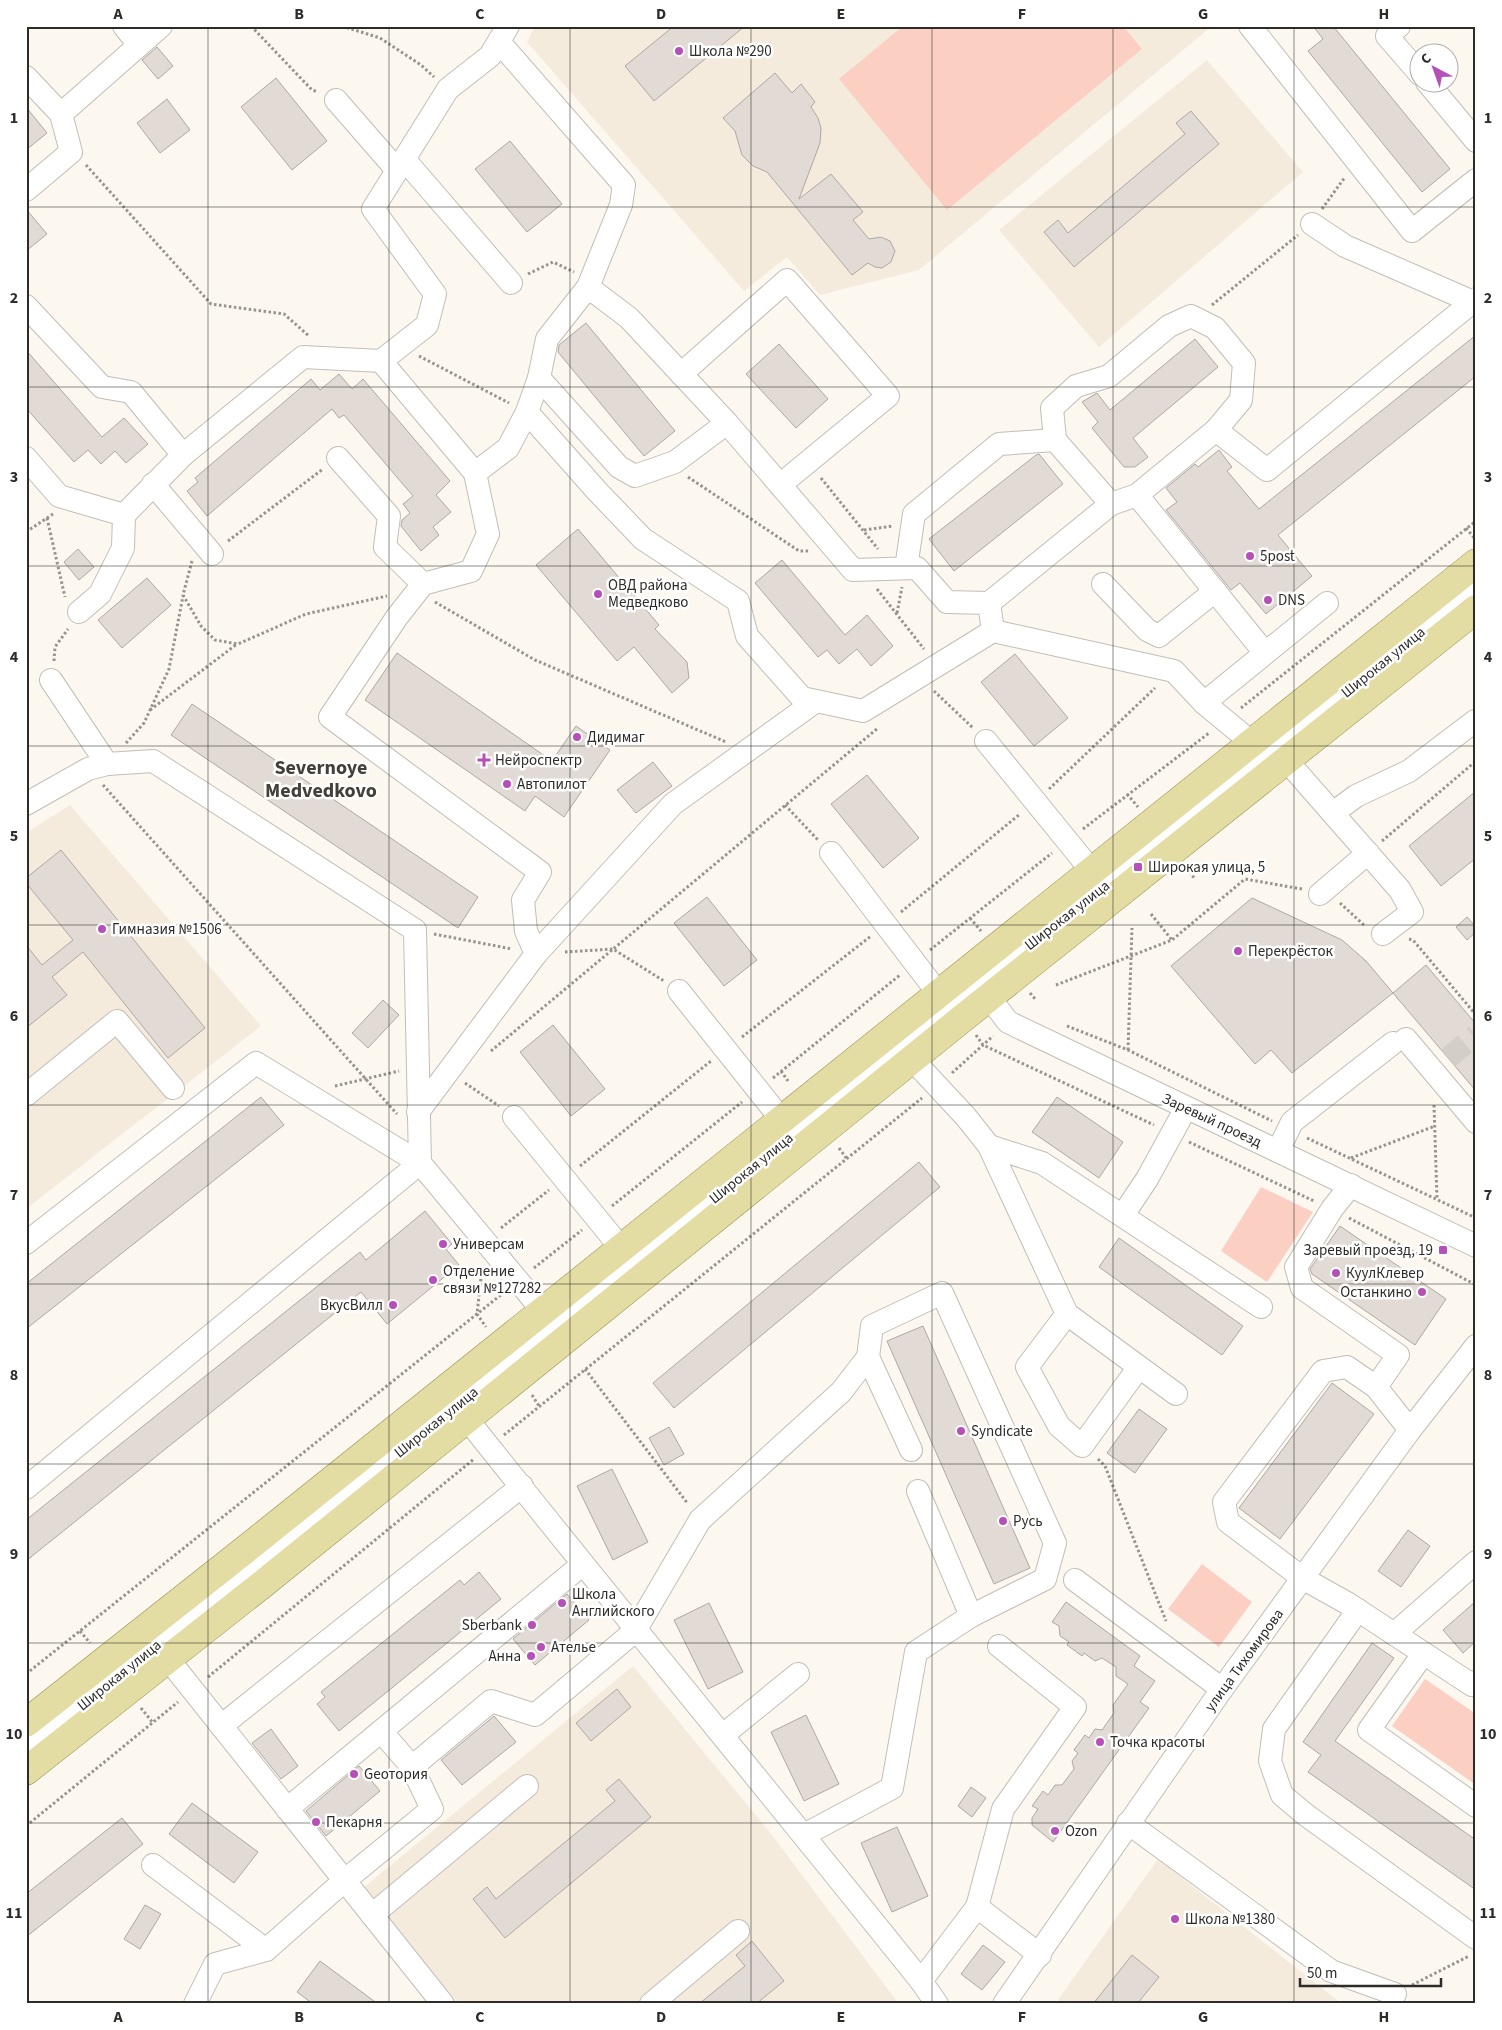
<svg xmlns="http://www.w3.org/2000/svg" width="1502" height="2030" font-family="'Source Sans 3',sans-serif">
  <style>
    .built { fill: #f4ebdd }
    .green { fill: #fccfc3 }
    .building { fill: #e2dad4; stroke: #afa8a2 }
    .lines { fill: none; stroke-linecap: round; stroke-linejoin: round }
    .minor-tunnel { stroke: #d3cfc8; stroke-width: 22; stroke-dasharray: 22 11; stroke-linecap: butt }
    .minor-casing { stroke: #c2beb7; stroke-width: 24 }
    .major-casing { stroke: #978f51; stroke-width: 29 }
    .path { stroke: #97948e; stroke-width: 3; stroke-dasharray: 2.5 2.5; stroke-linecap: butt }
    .minor { stroke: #fff; stroke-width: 22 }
    .major { stroke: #e3dca3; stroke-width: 28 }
    .grid { fill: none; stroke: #2e2c29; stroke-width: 1; stroke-opacity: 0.55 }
    .poi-dot { fill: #b450b7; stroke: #fff; stroke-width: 2 }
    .labels { text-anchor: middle; stroke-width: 5; stroke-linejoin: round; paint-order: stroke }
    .poi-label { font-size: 15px; fill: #2e2c29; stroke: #fff; text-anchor: start }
    .street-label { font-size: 15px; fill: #2e2c29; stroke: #fff }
    .district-label { font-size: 20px; font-weight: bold; fill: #433f39; stroke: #fff }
    .neatline { fill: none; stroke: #2e2c29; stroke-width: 2 }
    .grid-label { font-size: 16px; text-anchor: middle; font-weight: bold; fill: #2e2c29 }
  </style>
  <rect width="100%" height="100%" fill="#fcf8f0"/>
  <!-- built -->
  <g class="built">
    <path d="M535,26H1212L919,270L820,295L787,257L744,291L527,42Z"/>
    <path d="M1207,60L1303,172L1099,347L999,230Z"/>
    <path d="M70,805L261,1026L26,1209V833Z"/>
    <path d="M633,1666L772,1835L899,2004H459L363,1888Z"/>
    <path d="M1158,1859L1342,2004H1055Z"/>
  </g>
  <!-- green -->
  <g class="green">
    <path d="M903,26H1123L1142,49L947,210L839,79Z"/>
    <path d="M1261,1187L1313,1212L1267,1282L1221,1251Z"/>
    <path d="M1202,1564L1252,1602L1219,1647L1168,1609Z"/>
    <path d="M1425,1679L1476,1714V1785L1392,1726Z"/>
  </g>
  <!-- building -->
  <g class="building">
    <path d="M674,26H745L654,101L625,66Z"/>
    <path d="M1313,26H1333L1450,169L1422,192L1308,51L1323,39Z"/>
    <path d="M157,47L173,66L158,79L142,60Z"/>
    <path d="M775,73L792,93L801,84L815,102L811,107L818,118L821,128L820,143L799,199L831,174L863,212L853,220L869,239L881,237L890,241L895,251L891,262L882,268L875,267L868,263L852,275L767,172L753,166L742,155L735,131L723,118Z"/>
    <path d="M276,78L327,141L292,170L241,107Z"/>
    <path d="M167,99L190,130L160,153L137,123Z"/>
    <path d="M26,107L47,133L26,150Z"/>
    <path d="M1191,111L1219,144L1074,267L1044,232L1058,220L1068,233L1185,134L1176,123Z"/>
    <path d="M510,141L562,204L527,232L475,169Z"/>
    <path d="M26,209L47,234L26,251Z"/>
    <path d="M586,323L675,431L644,456L558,352L559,345Z"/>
    <path d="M1476,335V376L1278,535L1312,576L1266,614L1240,583L1231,590L1166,510L1177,502L1166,488L1195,464L1198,467L1219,450L1232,467L1227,471L1259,509Z"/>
    <path d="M1195,339L1218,367L1133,438L1148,457L1135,467H1124L1092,428L1098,422L1082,402L1097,393L1110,410Z"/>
    <path d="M779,344L828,399L796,428L746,374Z"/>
    <path d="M26,350L102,437L124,418L148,444L126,463L115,451L101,464L88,450L74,462L26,408Z"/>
    <path d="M339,374L352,389L363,379L450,481L436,495L451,512L433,527L439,535L421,551L401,526L402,520L410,513L403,504L413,496L344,415L339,418L332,409L207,516L187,491L198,482L195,478L311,379L320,390Z"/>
    <path d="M1039,454L1063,484L954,571L929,539L1036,455Z"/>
    <path d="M578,529L659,625L655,629L687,662L689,678L672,693L634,647L617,661L536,565Z"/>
    <path d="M78,549L94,567L79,580L64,562Z"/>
    <path d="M782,560L845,635L867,615L893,646L871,666L857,649L839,664L827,650L818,657L755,583Z"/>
    <path d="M147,578L171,605L122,648L98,620Z"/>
    <path d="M397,653L552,761L576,726L610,750L564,817L535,796L525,811L365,700Z"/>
    <path d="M1015,654L1068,718L1034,746L981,682Z"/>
    <path d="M192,704L478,897L458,928L171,735Z"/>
    <path d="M653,762L672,786L636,813L617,790Z"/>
    <path d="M867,775L919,838L883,868L831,804Z"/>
    <path d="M1476,791V858L1441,886L1409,846Z"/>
    <path d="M61,850L205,1028L168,1058L83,952L52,977L67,995L26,1028V945L42,965L73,940L26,883V878Z"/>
    <path d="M707,897L757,960L724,986L674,923Z"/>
    <path d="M1252,898L1342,940L1366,961L1393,993L1292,1073L1271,1050L1255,1064L1171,966Z"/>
    <path d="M1467,917L1476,927V932L1467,940L1456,927Z"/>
    <path d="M1426,965L1476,1024V1091L1393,993Z"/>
    <path d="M383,1000L399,1015L368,1048L352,1033Z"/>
    <path d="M553,1025L605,1089L571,1116L520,1052Z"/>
    <path d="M261,1097L284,1125L26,1329V1284Z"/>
    <path d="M1057,1097L1123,1142L1099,1178L1032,1132Z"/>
    <path d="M919,1162L940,1187L674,1408L653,1383Z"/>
    <path d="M425,1211L452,1244L446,1249L459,1265L387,1324L361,1292L26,1561V1520L360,1252L366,1260Z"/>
    <path d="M1340,1226L1446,1299L1415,1345L1312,1274L1310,1269Z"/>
    <path d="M1119,1238L1243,1326L1222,1355L1099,1267Z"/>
    <path d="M923,1326L1030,1568L994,1584L887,1341Z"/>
    <path d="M1332,1383L1374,1414L1280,1539L1239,1508Z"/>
    <path d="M1139,1409L1167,1429L1135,1473L1107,1453Z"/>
    <path d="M669,1427L684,1454L664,1465L649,1438Z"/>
    <path d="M612,1469L648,1542L613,1560L577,1486Z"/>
    <path d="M1408,1530L1430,1546L1401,1587L1378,1571Z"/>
    <path d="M479,1572L501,1599L339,1731L317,1704L325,1697L321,1692L460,1580L464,1585Z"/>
    <path d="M567,1594L589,1620L535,1665L513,1639Z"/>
    <path d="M1476,1601V1641L1463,1653L1443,1630Z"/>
    <path d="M1066,1602L1140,1656L1134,1666L1155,1681L1140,1702L1149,1708L1053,1842L1032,1825V1818L1038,1809L1032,1806L1043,1791L1048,1795L1055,1785H1062L1074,1769L1072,1761L1078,1753L1074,1750L1085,1735L1089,1738L1095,1729L1102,1730L1114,1713L1113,1705L1128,1684L1116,1676V1667L1102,1658L1095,1661L1084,1653L1082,1656L1067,1645L1069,1642L1060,1636L1059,1626L1052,1622Z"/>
    <path d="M709,1603L743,1672L708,1689L674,1620Z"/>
    <path d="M1372,1643L1394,1658L1335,1741L1476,1840V1890L1308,1772L1321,1755L1303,1742Z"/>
    <path d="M617,1689L631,1707L591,1741L576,1723Z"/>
    <path d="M806,1715L839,1784L804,1801L771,1732Z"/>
    <path d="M494,1716L516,1742L462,1785L441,1760Z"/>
    <path d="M271,1729L298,1766L281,1779L252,1743Z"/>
    <path d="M359,1766L380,1791L326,1836L306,1811Z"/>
    <path d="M619,1779L651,1817L505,1938L473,1899L487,1887L496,1899L615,1801L606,1790Z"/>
    <path d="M971,1787L986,1798L972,1817L958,1806Z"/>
    <path d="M192,1803L258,1852L234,1883L169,1834Z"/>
    <path d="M122,1818L143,1844L26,1937V1894Z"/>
    <path d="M897,1827L928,1896L892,1912L861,1843Z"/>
    <path d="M145,1905L161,1914L140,1949L124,1939Z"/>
    <path d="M752,1941L784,1981L756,2004H699L745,1966L736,1955Z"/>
    <path d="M983,1945L1005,1962L982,1990L961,1974Z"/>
    <path d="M1132,1955L1159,1977L1137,2004H1093Z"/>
    <path d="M320,1961L378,2004H313L297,1992Z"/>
  </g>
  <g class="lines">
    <!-- minor-tunnel -->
    <path class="minor-tunnel" d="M1448,1058L1476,1035"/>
    <defs>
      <g id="minor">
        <path d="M124,26L139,45"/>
        <path d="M1250,26L1412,231L1476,180"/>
        <path d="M1399,26L1387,36L1420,74"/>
        <path d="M499,42L624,185L621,205L588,287L547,339L539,378L527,412"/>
        <path d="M26,77L61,114L71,152L26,190"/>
        <path d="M1427,82L1476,141"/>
        <path d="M336,100L397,170"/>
        <path d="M61,114L161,26"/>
        <path d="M404,159L511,283"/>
        <path d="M1312,224L1345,246L1473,302"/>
        <path d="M26,306L102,387L131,392L183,455L124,515"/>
        <path d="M1191,316L1215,328L1244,363L1241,400L1216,430L1137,495L1111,504L1055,440L1052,408L1076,386L1109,376L1169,326Z"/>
        <path d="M681,374L787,280L888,396L780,485"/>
        <path d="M539,378L619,467L635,476L675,462L727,423L629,318L588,287"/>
        <path d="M727,423L853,570L917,568L947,602L989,603L993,631"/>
        <path d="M1216,430L1267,470L1476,299"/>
        <path d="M183,455L303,357L381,361"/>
        <path d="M26,458L59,496L124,515L123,548L100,594L79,612"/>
        <path d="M338,458L389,516L385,547L423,584"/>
        <path d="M475,473L508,448L527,412L597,491L643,539L738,601L747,636L802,698L863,711L993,631L1174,671L1204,703L1251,742"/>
        <path d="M153,484L212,554"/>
        <path d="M1137,495L1265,653"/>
        <path d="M906,568L914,514L999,444L1055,440"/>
        <path d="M1103,584L1147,630L1159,636L1215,591"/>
        <path d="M989,603L1111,504"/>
        <path d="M1204,703L1327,603"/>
        <path d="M986,741L1091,870"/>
        <path d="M1287,761L1400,890L1412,912L1383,934"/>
        <path d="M26,804L88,769L107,764"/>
        <path d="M1333,813L1356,796L1409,771L1475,721"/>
        <path d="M831,853L938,993"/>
        <path d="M1320,894L1368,853"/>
        <path d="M536,954L673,804L816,701"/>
        <path d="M979,984L1008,1022L1476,1246"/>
        <path d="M679,991L781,1119"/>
        <path d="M1406,1039L1476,1122"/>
        <path d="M912,1059L966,1117L989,1146L1067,1314L1176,1394"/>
        <path d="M26,1095L117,1021L173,1088"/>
        <path d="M418,1112L536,954L526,931L523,900L540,872L330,717L397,617L423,584L471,571L488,534L475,473L381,361L427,325L435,294L373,209L448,89L490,56L508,26"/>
        <path d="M514,1117L621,1248"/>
        <path d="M989,1146L1042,1163L1261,1307"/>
        <path d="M1278,1151L1292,1122L1393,1043"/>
        <path d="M1351,1185L1332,1209L1296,1267L1302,1288L1398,1355L1376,1387"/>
        <path d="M1123,1215L1147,1179L1186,1108"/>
        <path d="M26,1243L256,1063L420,1163L543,1311L536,1325"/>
        <path d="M1067,1314L1027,1367L1059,1426L1082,1446L1139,1367"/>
        <path d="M868,1357L911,1450"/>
        <path d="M467,1419C617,1608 770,1793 921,1981L937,2004"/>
        <path d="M1410,1430L1376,1387L1347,1367L1323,1371L1224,1502L1228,1522L1304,1579L1347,1603L1472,1685L1476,1682"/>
        <path d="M26,1488L420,1163L415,930L153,761L107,764L51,680"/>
        <path d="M918,1491L971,1616"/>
        <path d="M1075,1580L1222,1689"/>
        <path d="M1358,1610L1274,1729L1270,1761L1282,1795L1306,1815L1476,1938"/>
        <path d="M1394,1634L1476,1562"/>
        <path d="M999,1646L1075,1707L1003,1809L977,1907L1040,1955"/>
        <path d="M1423,1654L1369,1730L1476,1806"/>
        <path d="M168,1659L443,2004"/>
        <path d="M221,1726L522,1486"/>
        <path d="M381,1731L412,1767"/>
        <path d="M723,1735L798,1674"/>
        <path d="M26,1749L1476,587"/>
        <path d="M287,1809L583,1564"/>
        <path d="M1128,1823L1331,1971L1395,1994"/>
        <path d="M153,1865L266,1950"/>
        <path d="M372,1915L527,1786"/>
        <path d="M921,1981L977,1907"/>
        <path d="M195,2004L215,1964L266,1950L344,1881L432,1809L412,1767L491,1701L535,1715L635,1631L700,1520L841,1392L868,1357L872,1326L942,1293L1055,1543L1045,1579L971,1616L916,1652L892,1788L804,1835"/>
        <path d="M651,2004L738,1931"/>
        <path d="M1004,2004L1222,1689L1410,1430L1476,1346"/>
      </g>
      <g id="major">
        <path d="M26,1723L236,1557L1476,563"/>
        <path d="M26,1771L264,1583L963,1018L1476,609"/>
      </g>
    </defs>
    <!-- minor casing -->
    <use href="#minor" class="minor-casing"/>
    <!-- major casing -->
    <use href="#major" class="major-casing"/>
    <!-- path -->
    <g class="path">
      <path d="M251,26L312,90L318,92"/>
      <path d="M342,26L380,38L421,65L434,77"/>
      <path d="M86,165L211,304L284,314L309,336"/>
      <path d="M1322,209L1345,177"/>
      <path d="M528,274L553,262L574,272"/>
      <path d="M1212,305L1298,235"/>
      <path d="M419,356L509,403"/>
      <path d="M688,477L799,551H810"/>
      <path d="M821,478L878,549"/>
      <path d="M47,518L65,597"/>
      <path d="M1466,528L1476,540"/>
      <path d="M864,530L893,526"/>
      <path d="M26,532L53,514"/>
      <path d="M228,541L323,469"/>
      <path d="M192,561L183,595L201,626L215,640L238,644L306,614L387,596"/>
      <path d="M877,589L924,649"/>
      <path d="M435,602L535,660L726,742"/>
      <path d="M897,613L902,587"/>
      <path d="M54,661L55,647L68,629"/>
      <path d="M934,691L973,728"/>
      <path d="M1241,708L1476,521"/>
      <path d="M150,710L237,644"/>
      <path d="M126,743L144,723L169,669L183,596"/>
      <path d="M103,785L397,1114"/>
      <path d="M1049,789L1155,688"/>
      <path d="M1127,794L1138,807"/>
      <path d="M785,805L818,840"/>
      <path d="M1083,829L1209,733"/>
      <path d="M1382,841L1476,761"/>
      <path d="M1186,868L1195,879"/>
      <path d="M1340,903L1365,926"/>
      <path d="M901,912L1020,814"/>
      <path d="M1151,914L1172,940"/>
      <path d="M970,918L981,931"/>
      <path d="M434,934L512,949"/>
      <path d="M1409,939L1413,940L1476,1015"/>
      <path d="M930,950L1052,853"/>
      <path d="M565,952L613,949L664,981"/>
      <path d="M1056,985L1172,940L1245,879L1302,889"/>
      <path d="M1030,993L1036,1000"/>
      <path d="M1067,1026L1128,1050L1272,1121"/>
      <path d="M976,1035L983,1045L1154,1125"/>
      <path d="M742,1037L871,936"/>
      <path d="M1128,1050L1132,928"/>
      <path d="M491,1051L878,728"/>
      <path d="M781,1071L788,1081"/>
      <path d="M952,1073L993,1036"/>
      <path d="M773,1078L900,975"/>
      <path d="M465,1083L499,1106"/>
      <path d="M335,1086L399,1071"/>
      <path d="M1434,1105L1437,1199"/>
      <path d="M1307,1138L1476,1218"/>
      <path d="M1189,1142L1314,1201"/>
      <path d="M839,1148L847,1159"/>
      <path d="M1351,1158L1435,1126"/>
      <path d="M580,1166L711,1061"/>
      <path d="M612,1206L742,1102"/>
      <path d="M1349,1218L1476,1285"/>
      <path d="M501,1228L549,1190"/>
      <path d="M534,1268L582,1230"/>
      <path d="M482,1269L477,1314L486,1327"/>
      <path d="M585,1369L688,1504"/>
      <path d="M532,1395L539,1406"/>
      <path d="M504,1435L922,1098"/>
      <path d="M1098,1459L1105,1466L1166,1621"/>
      <path d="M80,1631L90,1643"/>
      <path d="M26,1674L502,1294"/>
      <path d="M208,1677L474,1459"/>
      <path d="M141,1708L153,1723"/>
      <path d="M26,1826L178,1702"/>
      <path d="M1412,1985L1469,1956"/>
    </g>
    <!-- minor -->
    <use href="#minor" class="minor"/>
    <!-- major -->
    <use href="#major" class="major"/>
  </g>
  <!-- grid -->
  <path class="grid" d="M208,26V2004M389,26V2004M570,26V2004M751,26V2004M932,26V2004M1113,26V2004M1294,26V2004M26,207H1476M26,387H1476M26,566H1476M26,746H1476M26,925H1476M26,1105H1476M26,1284H1476M26,1464H1476M26,1643H1476M26,1823H1476"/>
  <!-- markers -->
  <g class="poi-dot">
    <circle cx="679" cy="51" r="5"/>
    <circle cx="1250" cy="556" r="5"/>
    <circle cx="598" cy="594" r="5"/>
    <circle cx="1268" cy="600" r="5"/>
    <circle cx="577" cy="737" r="5"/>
    <path d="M481.5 752.5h5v5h5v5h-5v5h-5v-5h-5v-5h5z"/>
    <circle cx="507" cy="784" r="5"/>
    <rect x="1133" y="862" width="10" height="10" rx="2.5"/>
    <circle cx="102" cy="929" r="5"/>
    <circle cx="1238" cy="951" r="5"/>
    <circle cx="443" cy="1244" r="5"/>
    <rect x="1438" y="1245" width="10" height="10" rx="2.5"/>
    <circle cx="1336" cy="1273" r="5"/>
    <circle cx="433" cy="1280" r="5"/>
    <circle cx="1422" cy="1292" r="5"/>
    <circle cx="393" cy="1305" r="5"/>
    <circle cx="961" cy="1431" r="5"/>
    <circle cx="1003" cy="1521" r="5"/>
    <circle cx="562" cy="1603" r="5"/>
    <circle cx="532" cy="1625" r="5"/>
    <circle cx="541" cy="1647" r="5"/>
    <circle cx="531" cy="1656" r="5"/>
    <circle cx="1100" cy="1742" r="5"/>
    <circle cx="354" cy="1774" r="5"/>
    <circle cx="316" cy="1822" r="5"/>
    <circle cx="1055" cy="1831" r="5"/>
    <circle cx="1175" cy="1919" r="5"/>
  </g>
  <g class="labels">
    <!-- poi labels -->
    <g class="poi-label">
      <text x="689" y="56">Школа №290</text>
      <text x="1260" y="561">5post</text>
      <text x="608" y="590">ОВД района<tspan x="608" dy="17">Медведково</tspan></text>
      <text x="1278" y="605">DNS</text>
      <text x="587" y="742">Дидимаг</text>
      <text x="495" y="765">Нейроcпектр</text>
      <text x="517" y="789">Автопилот</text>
      <text x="1148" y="872">Широкая улица, 5</text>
      <text x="112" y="934">Гимназия №1506</text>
      <text x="1248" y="956">Перекрёсток</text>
      <text x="453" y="1249">Универсам</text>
      <text x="1433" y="1255" text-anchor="end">Заревый проезд, 19</text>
      <text x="443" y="1276">Отделение<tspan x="443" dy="17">связи №127282</tspan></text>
      <text x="1346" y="1278">КуулКлевер</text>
      <text x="1412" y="1297" text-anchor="end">Останкино</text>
      <text x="383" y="1310" text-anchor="end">ВкусВилл</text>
      <text x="971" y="1436">Syndicate</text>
      <text x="1013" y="1526">Русь</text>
      <text x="572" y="1599">Школа<tspan x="572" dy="17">Английского</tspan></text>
      <text x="522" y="1630" text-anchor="end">Sberbank</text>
      <text x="551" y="1652">Ателье</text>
      <text x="521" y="1661" text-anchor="end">Анна</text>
      <text x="1110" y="1747">Точка красоты</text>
      <text x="364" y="1779">Gеотория</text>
      <text x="326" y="1827">Пекарня</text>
      <text x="1065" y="1836">Ozon</text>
      <text x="1185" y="1924">Школа №1380</text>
    </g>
    <!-- street labels -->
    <g class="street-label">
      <text transform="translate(1383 662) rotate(-39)" y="5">Широкая улица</text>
      <text transform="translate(1067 915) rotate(-38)" y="5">Широкая улица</text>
      <text transform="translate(1212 1120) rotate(25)" y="5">Заревый проезд</text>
      <text transform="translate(751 1168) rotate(-39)" y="5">Широкая улица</text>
      <text transform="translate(436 1422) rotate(-39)" y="5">Широкая улица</text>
      <text transform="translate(1244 1660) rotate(-54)" y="5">улица Тихомирова</text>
      <text transform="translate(119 1675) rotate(-39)" y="5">Широкая улица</text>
    </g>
    <!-- district labels -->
    <g class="district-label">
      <text x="321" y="774">Severnoye<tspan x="321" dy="23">Medvedkovo</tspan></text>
    </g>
  </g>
  <!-- border -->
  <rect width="1502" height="2030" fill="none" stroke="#ffffff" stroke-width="55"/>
  <!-- north arrow -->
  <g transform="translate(1434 68) rotate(319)"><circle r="24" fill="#ffffff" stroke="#ababa9"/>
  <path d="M0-4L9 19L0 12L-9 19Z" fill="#b450b7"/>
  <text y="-8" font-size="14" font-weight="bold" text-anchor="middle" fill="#2e2c29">С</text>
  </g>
  <!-- scale -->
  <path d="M1300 1978v8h141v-8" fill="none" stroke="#2e2c29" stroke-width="2.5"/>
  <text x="1307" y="1978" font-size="15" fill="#2e2c29" stroke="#ffffff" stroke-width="4" paint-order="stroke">50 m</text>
  <rect x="28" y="28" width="1446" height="1974" class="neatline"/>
  <g class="grid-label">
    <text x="118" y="19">A</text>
    <text x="299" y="19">B</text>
    <text x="480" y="19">C</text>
    <text x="661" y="19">D</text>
    <text x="841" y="19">E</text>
    <text x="1022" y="19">F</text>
    <text x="1203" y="19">G</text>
    <text x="1384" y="19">H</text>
    <text x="14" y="123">1</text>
    <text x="1488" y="123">1</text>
    <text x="14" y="303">2</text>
    <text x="1488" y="303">2</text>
    <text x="14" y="482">3</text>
    <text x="1488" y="482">3</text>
    <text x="14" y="662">4</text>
    <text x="1488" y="662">4</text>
    <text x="14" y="841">5</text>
    <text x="1488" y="841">5</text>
    <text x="14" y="1021">6</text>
    <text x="1488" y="1021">6</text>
    <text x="14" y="1200">7</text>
    <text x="1488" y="1200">7</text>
    <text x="14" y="1380">8</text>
    <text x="1488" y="1380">8</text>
    <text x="14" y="1559">9</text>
    <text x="1488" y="1559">9</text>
    <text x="14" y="1739">10</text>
    <text x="1488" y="1739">10</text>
    <text x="14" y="1918">11</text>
    <text x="1488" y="1918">11</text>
    <text x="118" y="2022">A</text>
    <text x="299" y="2022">B</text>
    <text x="480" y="2022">C</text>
    <text x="661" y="2022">D</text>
    <text x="841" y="2022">E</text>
    <text x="1022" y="2022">F</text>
    <text x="1203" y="2022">G</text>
    <text x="1384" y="2022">H</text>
  </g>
</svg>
